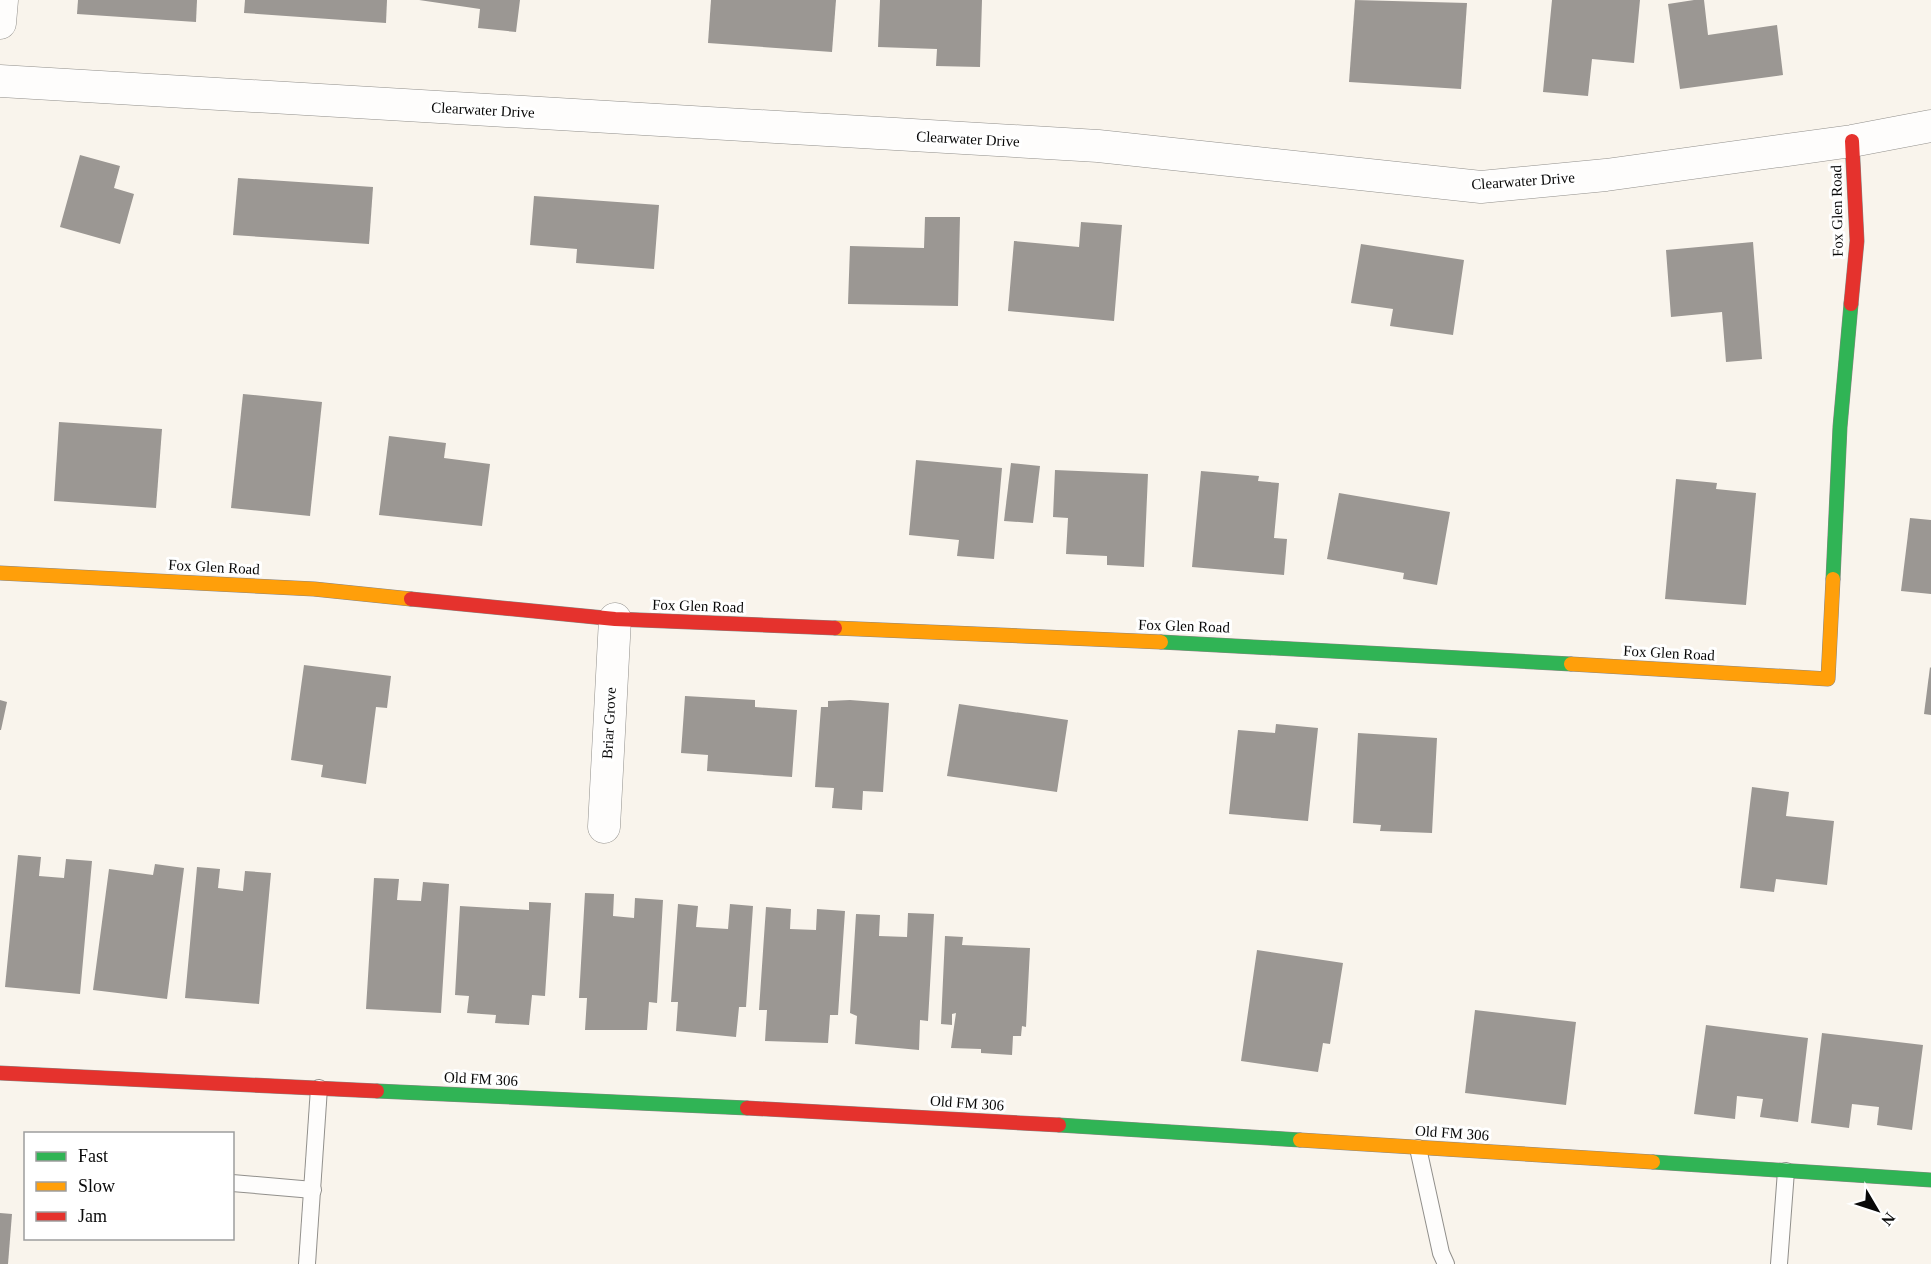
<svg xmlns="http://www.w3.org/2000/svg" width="1931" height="1264" font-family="'Times New Roman',serif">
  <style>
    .building { fill: #9b9793 }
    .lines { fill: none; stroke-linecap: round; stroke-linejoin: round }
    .lane-casing { stroke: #918f8b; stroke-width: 18 }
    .street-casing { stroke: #918f8b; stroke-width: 33 }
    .fast-casing { stroke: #888582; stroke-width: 15 }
    .slow-casing { stroke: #888582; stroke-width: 15 }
    .jam-casing { stroke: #888582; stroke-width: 15 }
    .lane { stroke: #fefdfc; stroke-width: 16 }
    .street { stroke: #fefdfc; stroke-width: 32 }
    .fast { stroke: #30b455; stroke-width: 14 }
    .slow { stroke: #ff9f0a; stroke-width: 14 }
    .jam { stroke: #e5322d; stroke-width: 14 }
    .labels { text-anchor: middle; stroke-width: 6; stroke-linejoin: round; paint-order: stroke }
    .street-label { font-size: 15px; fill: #090909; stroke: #fff }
  </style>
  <rect width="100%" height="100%" fill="#f9f4ec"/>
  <!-- building -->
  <g class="building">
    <path d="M78,0H197L196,22L77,14Z"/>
    <path d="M245,0H387L386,23L244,13Z"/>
    <path d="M419,0H520L516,32L478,28L480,9Z"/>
    <path d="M711,0H836L832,52L708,43Z"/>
    <path d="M880,0H982L980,67L936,66L937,49L878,47Z"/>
    <path d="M1355,0L1467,3L1461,89L1349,82Z"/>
    <path d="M1552,0H1640L1634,63L1592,59L1588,96L1543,92Z"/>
    <path d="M1694,0H1704L1708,35L1777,25L1783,75L1680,89L1668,4Z"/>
    <path d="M80,155L120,166L114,188L134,194L120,244L60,227Z"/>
    <path d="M238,178L373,187L369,244L233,235Z"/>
    <path d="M534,196L659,205L654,269L576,263L577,249L530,245Z"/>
    <path d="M925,217H960L958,306L848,304L850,246L924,248Z"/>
    <path d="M1081,222L1122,225L1114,321L1008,311L1014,241L1079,247Z"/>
    <path d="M1753,242L1762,359L1726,362L1722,312L1671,317L1666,250Z"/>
    <path d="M1361,244L1464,260L1453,335L1390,326L1393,309L1351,303Z"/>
    <path d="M243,394L322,402L310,516L231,508Z"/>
    <path d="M59,422L162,429L156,508L54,501Z"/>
    <path d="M389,436L446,443L444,458L490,464L482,526L379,515Z"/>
    <path d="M916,460L1002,468L994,559L957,556L959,540L909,535Z"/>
    <path d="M1011,463L1040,466L1033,523L1004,521Z"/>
    <path d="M1055,470L1148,474L1144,567L1107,565V556L1066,554L1068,518L1053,517Z"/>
    <path d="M1201,471L1259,476L1258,481L1279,483L1274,538L1287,539L1284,575L1192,567Z"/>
    <path d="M1676,479L1717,483L1716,489L1756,493L1746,605L1665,599Z"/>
    <path d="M1339,493L1450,512L1437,585L1403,579L1404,573L1327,559Z"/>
    <path d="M1910,518L1931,520V594L1901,591Z"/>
    <path d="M304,665L391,676L387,708L376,707L366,784L321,777L323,765L291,760Z"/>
    <path d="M1930,667L1931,668V715L1924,714Z"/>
    <path d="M685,696L755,700V707L797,710L792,777L707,771L708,755L681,753Z"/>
    <path d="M0,700L7,702L1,730H0Z"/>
    <path d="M850,700L889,703L883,792L863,791L862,810L832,808L834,788L815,787L821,707H828V701Z"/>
    <path d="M959,704L1068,720L1057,792L947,776Z"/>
    <path d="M1276,724L1318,728L1308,821L1229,814L1238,730L1275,733Z"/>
    <path d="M1358,733L1437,738L1432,833L1380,831L1381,825L1353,823Z"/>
    <path d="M1752,787L1789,792L1786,816L1834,821L1827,885L1776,879L1774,892L1740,888Z"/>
    <path d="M18,855L41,857L39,876L64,878L66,859L92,861L80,994L5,987Z"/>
    <path d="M155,864L184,868L167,999L93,990L109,869L153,875Z"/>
    <path d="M197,867L220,869L218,888L243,891L245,871L271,873L259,1004L185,998Z"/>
    <path d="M374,878L399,879L397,900L421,901L423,882L449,884L441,1013L366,1009Z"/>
    <path d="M585,893L614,894L613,916L634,918L635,898L663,900L657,1003L649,1002L647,1030H585L587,998H579Z"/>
    <path d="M529,902L551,903L545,996L532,995L529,1025L495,1023L496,1015L467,1013L469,996L455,995L460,906L529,910Z"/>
    <path d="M678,904L698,906L696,927L728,929L730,904L753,906L746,1007H739L736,1037L676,1031L678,1002H671Z"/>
    <path d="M766,907L791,909L790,929L816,930L817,909L845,911L838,1015H830L828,1043L765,1041L767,1010H759Z"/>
    <path d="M908,913L934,914L928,1021L920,1020L919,1050L855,1044L857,1016L850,1013L856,914L880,915L879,936L907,937Z"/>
    <path d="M945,936L963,937L962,945L1030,948L1026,1027L1022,1026L1021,1036H1013L1012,1055L981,1053V1049L951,1048L956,1013L952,1014V1025L941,1024Z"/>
    <path d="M1257,950L1343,963L1330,1044L1323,1043L1318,1072L1241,1061Z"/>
    <path d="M1475,1010L1576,1022L1566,1105L1465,1093Z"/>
    <path d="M1706,1025L1808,1038L1798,1122L1760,1117L1763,1099L1737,1096L1735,1119L1694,1114Z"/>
    <path d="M1822,1033L1923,1045L1912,1130L1877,1125L1879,1107L1852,1104L1849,1128L1811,1123Z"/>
    <path d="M0,1213L12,1214L8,1264H0Z"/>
  </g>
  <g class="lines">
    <defs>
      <g id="lane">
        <path d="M1418,1148L1441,1253L1446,1264"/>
        <path d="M232,1183L313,1190"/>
        <path d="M307,1264L319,1088"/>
        <path d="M1779,1264L1786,1171"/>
      </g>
      <g id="street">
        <path d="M0,23L2,0"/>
        <path d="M0,81L1098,146L1481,187L1606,175L1852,141L1931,126"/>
        <path d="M604,827L615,619"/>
      </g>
      <g id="fast">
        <path d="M1833,579L1840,427L1851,304"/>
        <path d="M1161,642L1571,664"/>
        <path d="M377,1091L747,1108"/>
        <path d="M1059,1125L1300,1140"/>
        <path d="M1653,1162L1931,1180"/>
      </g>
      <g id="slow">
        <path d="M0,573L314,589L411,599"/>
        <path d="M835,628L1161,642"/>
        <path d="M1571,664L1828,679L1833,579"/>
        <path d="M1300,1140L1653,1162"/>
      </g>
      <g id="jam">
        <path d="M1851,304L1857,241L1852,141"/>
        <path d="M411,599L615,619L835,628"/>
        <path d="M0,1073L377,1091"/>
        <path d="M747,1108L1059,1125"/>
      </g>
    </defs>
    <!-- lane casing -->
    <use href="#lane" class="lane-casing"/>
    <!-- street casing -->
    <use href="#street" class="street-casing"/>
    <!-- fast casing -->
    <use href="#fast" class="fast-casing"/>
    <!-- slow casing -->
    <use href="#slow" class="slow-casing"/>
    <!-- jam casing -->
    <use href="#jam" class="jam-casing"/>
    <!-- lane -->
    <use href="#lane" class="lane"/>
    <!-- street -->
    <use href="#street" class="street"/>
    <!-- fast -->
    <use href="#fast" class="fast"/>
    <!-- slow -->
    <use href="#slow" class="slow"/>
    <!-- jam -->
    <use href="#jam" class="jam"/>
  </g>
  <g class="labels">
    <!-- street labels -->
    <g class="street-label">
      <text transform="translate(483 110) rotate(3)" y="5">Clearwater Drive</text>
      <text transform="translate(968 139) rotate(3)" y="5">Clearwater Drive</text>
      <text transform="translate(1523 181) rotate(-4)" y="5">Clearwater Drive</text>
      <text transform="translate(1837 211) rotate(-91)" y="5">Fox Glen Road</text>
      <text transform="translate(214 567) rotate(3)" y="5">Fox Glen Road</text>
      <text transform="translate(698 606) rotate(2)" y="5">Fox Glen Road</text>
      <text transform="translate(1184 626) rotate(2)" y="5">Fox Glen Road</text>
      <text transform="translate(1669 653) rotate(3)" y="5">Fox Glen Road</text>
      <text transform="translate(609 723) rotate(-87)" y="5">Briar Grove</text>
      <text transform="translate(481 1079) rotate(3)" y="5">Old FM 306</text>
      <text transform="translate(967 1103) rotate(4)" y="5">Old FM 306</text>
      <text transform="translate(1452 1133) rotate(4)" y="5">Old FM 306</text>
    </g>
  </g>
  <!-- legend -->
  <rect x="24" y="1132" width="210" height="108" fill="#ffffff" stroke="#9d9d9d" stroke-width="1.5"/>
  <rect x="36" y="1152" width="30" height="9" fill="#30b455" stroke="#9d9d9d" stroke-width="1.5"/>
  <text x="78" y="1162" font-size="18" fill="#090909">Fast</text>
  <rect x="36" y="1182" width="30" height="9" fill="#ff9f0a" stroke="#9d9d9d" stroke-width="1.5"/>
  <text x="78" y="1192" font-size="18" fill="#090909">Slow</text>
  <rect x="36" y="1212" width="30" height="9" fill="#e5322d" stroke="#9d9d9d" stroke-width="1.5"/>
  <text x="78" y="1222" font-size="18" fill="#090909">Jam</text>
  <!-- north arrow -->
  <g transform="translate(1877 1210) rotate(129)" stroke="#ffffff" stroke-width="4.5" paint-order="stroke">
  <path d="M0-4.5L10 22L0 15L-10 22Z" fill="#090909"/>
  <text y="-9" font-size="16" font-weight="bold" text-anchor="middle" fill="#090909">N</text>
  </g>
</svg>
